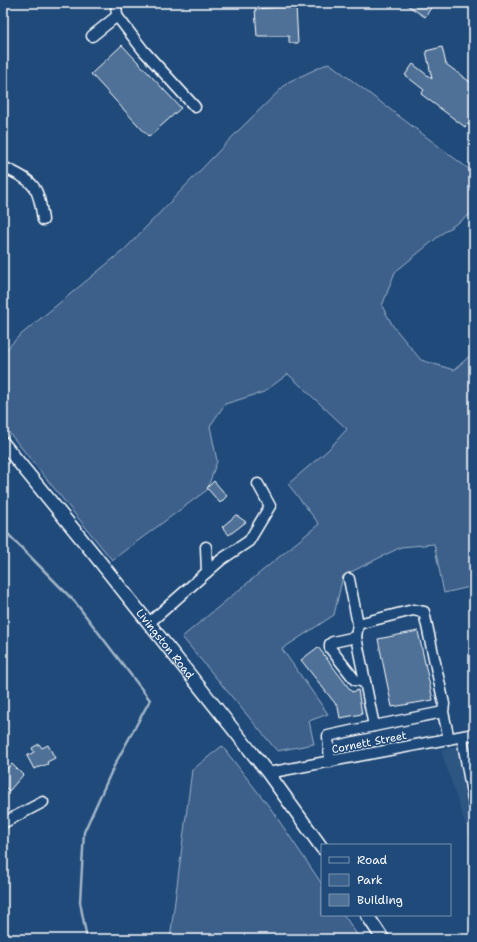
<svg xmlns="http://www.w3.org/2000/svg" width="477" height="942" font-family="'Shantell Sans',sans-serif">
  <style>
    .built { fill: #2e5683 }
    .green { fill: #3c618b; stroke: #9eb0c5 }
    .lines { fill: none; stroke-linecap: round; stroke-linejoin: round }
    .stream { stroke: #a3b5c8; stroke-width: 2.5 }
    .building { fill: #507197; stroke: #fff }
    .minor-casing { stroke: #fff; stroke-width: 13 }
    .major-casing { stroke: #fff; stroke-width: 15 }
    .minor { stroke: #1f4a7a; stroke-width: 10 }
    .major { stroke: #1f4a7a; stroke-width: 12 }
    .labels { text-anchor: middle; stroke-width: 3.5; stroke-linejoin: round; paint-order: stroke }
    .street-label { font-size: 11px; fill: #fff; stroke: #1f4a7a }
  </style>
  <rect width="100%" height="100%" fill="#1f4a7a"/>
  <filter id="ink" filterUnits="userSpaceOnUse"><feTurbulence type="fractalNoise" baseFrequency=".025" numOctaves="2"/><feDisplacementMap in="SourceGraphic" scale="8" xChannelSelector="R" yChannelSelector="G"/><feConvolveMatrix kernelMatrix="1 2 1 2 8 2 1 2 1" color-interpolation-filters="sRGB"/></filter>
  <g filter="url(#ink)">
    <!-- built -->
    <path class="built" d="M474,743V850L441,750Z"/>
    <!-- green -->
    <g class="green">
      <path d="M329,63L474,173V212L444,232L395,272L382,306L393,326L421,360L454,370L474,352V586L444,593L434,544L401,547L343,576L334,615L282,649L328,714L309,721L314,744L277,751L182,637L319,524L288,484L328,450L347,429L288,374L264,392L225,404L210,426L217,461L207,490L112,560L3,425V353L18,337L125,249L238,131L288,82Z"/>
      <path d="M222,746L271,809L322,884V915H344L360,939H170L192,770Z"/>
    </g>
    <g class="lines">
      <!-- stream -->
      <path class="stream" d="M3,529L75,602L150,700L114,766L84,832L80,902L87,939"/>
    </g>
    <!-- building -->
    <g class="building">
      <path d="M404,3H434L425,17Z"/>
      <path d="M296,6L298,43H289V36H257L255,9Z"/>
      <path d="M122,45L181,108L149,137L91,74Z"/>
      <path d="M442,47L446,64L474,85V105L471,109L474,111V129L468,124L465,127L421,94L424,90L405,75L413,64L432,79L426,51Z"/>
      <path d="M214,481L227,496L220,503L207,488Z"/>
      <path d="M236,515L246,522L229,535L222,527Z"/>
      <path d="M418,631L433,700L392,707L378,639Z"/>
      <path d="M318,647L352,692L358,690L362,714L340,718L338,707L301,660Z"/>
      <path d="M39,744L42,748L48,745L55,758L47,762L48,764L34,769L27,756L34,752L32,748Z"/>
      <path d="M12,764L23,775L9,791L3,785V772Z"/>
    </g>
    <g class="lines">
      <defs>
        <g id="minor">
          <path d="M117,16L143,50L195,107"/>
          <path d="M92,36L117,16L116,3"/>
          <path d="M3,167C35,182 38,185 43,220"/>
          <path d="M207,572L222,559L249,541L270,506L258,484"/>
          <path d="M349,579L358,624"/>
          <path d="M149,623L207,572L206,547"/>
          <path d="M356,637L333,642L330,644V648L355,680L365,682"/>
          <path d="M443,712L374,726L356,637L358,624L413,610L424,612L444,704L443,712L449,739"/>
          <path d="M462,737L474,805"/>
          <path d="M330,762L328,736L374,726"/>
          <path d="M268,773L474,734"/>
          <path d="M3,823L43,802"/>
        </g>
        <g id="major">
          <path id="s1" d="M3,443L93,553L268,773L322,848"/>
          <path d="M367,915L383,939"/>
        </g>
      </defs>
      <!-- minor casing -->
      <use href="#minor" class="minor-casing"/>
      <!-- major casing -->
      <use href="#major" class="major-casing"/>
      <!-- minor -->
      <use href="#minor" class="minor"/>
      <!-- major -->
      <use href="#major" class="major"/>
    </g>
  </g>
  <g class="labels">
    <!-- street labels -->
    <g class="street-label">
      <text dy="4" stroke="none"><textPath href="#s1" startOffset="258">Livingston Road</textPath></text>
      <text transform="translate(369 742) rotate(-11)" y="4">Cornett Street</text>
    </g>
  </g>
  <!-- margin -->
  <rect width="477" height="942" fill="none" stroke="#1f4a7a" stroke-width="16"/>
  <rect x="8" y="8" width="461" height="926" fill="none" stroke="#fff" stroke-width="1.5" filter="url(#ink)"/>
  <!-- legend -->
  <rect x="321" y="844" width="130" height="72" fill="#1f4a7a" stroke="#7992af"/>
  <rect x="329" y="857" width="20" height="6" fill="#1f4a7a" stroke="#7992af"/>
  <text x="357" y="864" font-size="12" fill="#ffffff">Road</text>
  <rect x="329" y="874" width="20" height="12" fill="#3c618b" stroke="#7992af"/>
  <text x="357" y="884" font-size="12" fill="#ffffff">Park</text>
  <rect x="329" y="894" width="20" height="12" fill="#507197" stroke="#7992af"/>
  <text x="357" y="904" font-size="12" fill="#ffffff">Building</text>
</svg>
